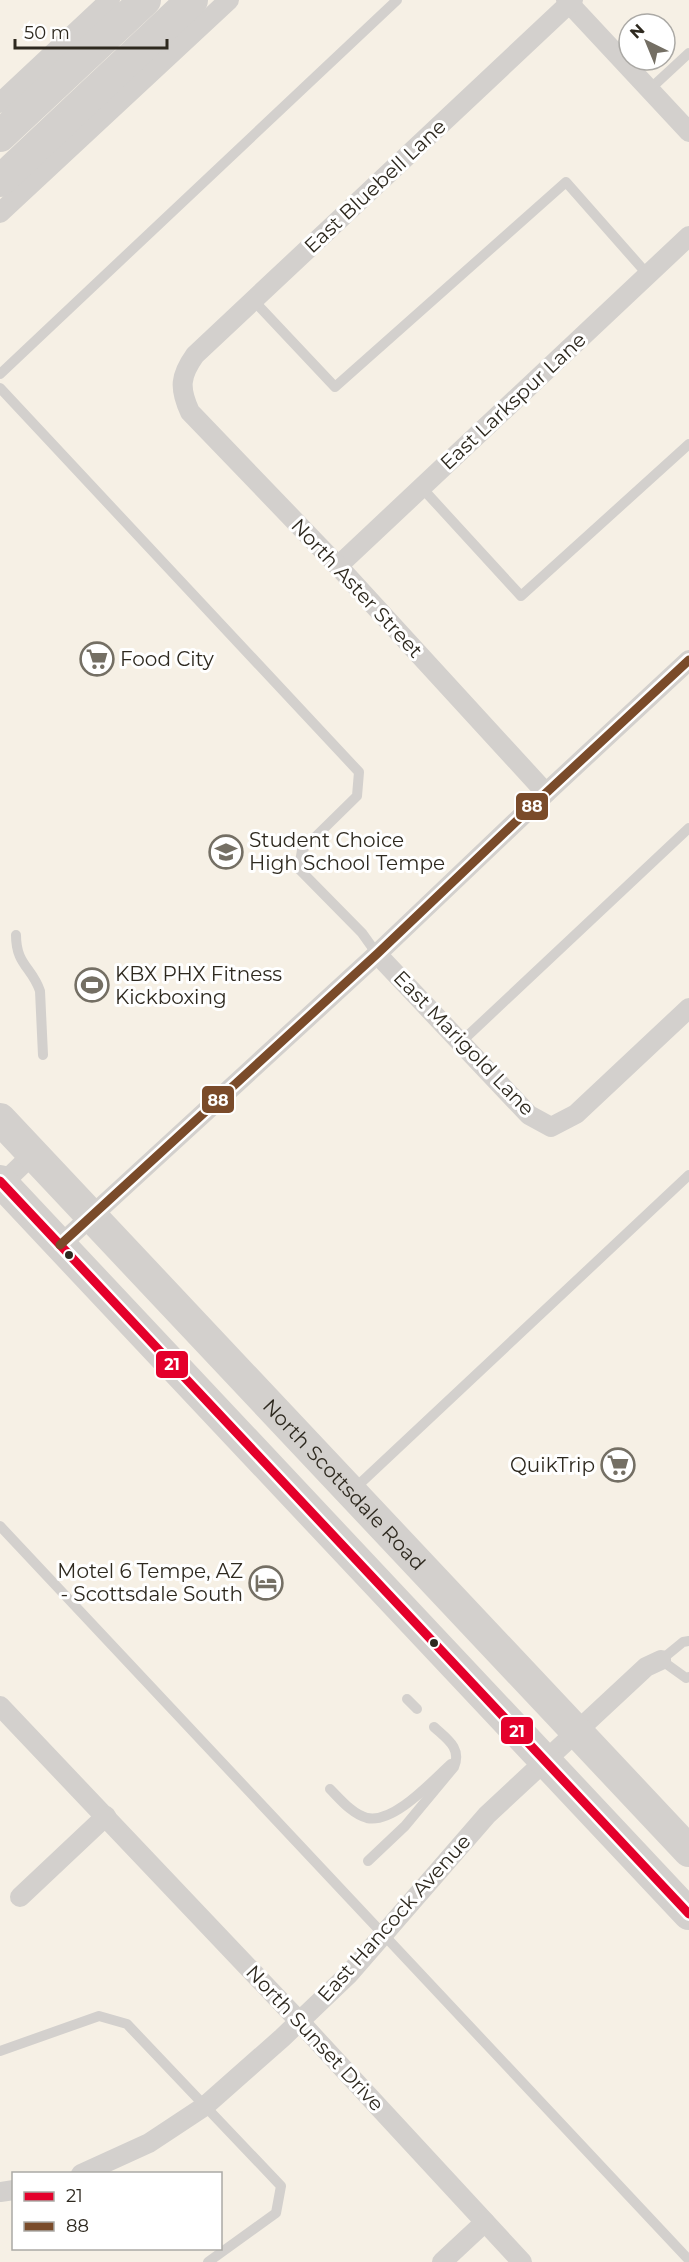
<svg xmlns="http://www.w3.org/2000/svg" width="689" height="2262" font-family="Montserrat,sans-serif">
  <style>
    .lines { fill: none; stroke-linecap: round; stroke-linejoin: round }
    .service { stroke: #d3d0cd; stroke-width: 10 }
    .minor { stroke: #d3d0cd; stroke-width: 20 }
    .primary { stroke: #d3d0cd; stroke-width: 32 }
    .bus-1-casing { stroke: #fff; stroke-width: 14 }
    .bus-2-casing { stroke: #fff; stroke-width: 14 }
    .bus-1 { stroke: #e4002b; stroke-width: 9 }
    .bus-2 { stroke: #7a4b2a; stroke-width: 9 }
    .bus-dot { fill: #2e291f; stroke: #fff; stroke-width: 2 }
    .labels { text-anchor: middle; stroke-width: 6; stroke-linejoin: round; paint-order: stroke }
    .street-label { font-size: 20px; fill: #2e291f; stroke: #fff }
    .poi-label { font-size: 20px; fill: #2e291f; stroke: #fff; text-anchor: start }
    .line-badge { stroke: #fff; stroke-width: 2 }
    .badge-label { font-size: 16px; text-anchor: middle; font-weight: bold; fill: #fff }
  </style>
  <rect width="100%" height="100%" fill="#f6f0e5"/>
  <g class="lines">
    <!-- service -->
    <g class="service">
      <path d="M650,89L689,53"/>
      <path d="M253,300L335,387L566,182L648,275"/>
      <path d="M0,374L397,0"/>
      <path d="M0,388L359,772L357,796L302,850L299,869L362,933L377,954"/>
      <path d="M422,488L521,596L689,444"/>
      <path d="M16,935C16,965 32,967 40,991L43,1055"/>
      <path d="M461,1042L689,828"/>
      <path d="M352,1491L689,1175"/>
      <path d="M0,1526L689,2260"/>
      <path d="M689,1641L683,1642L661,1660L686,1678L689,1677"/>
      <path d="M407,1699L417,1709"/>
      <path d="M330,1789C340,1799 352,1814 367,1818C394,1824 432,1781 451,1764"/>
      <path d="M368,1861L405,1826L454,1767C462,1748 447,1739 434,1727"/>
      <path d="M0,2051L99,2016L127,2024L281,2186L276,2213L208,2262"/>
    </g>
    <!-- minor -->
    <g class="minor">
      <path d="M566,0L689,132"/>
      <path d="M0,103L110,0"/>
      <path d="M0,213L229,0"/>
      <path d="M338,566L689,236"/>
      <path d="M546,793L338,566L190,412C179,388 180,376 195,355L573,0"/>
      <path d="M377,954L529,1115L551,1127L576,1114L689,1008"/>
      <path d="M0,1186L33,1154"/>
      <path d="M60,1245L377,954L546,793L689,660"/>
      <path d="M0,1706L300,2022L522,2262"/>
      <path d="M20,1897L106,1816"/>
      <path d="M81,2174L149,2143L205,2106L282,2038L349,1974L487,1815L646,1667L661,1660"/>
      <path d="M0,2192L14,2190"/>
      <path d="M442,2262L485,2222"/>
    </g>
    <!-- primary -->
    <g class="primary">
      <path d="M0,136L145,0"/>
      <path d="M0,181L192,0"/>
      <path id="s1" d="M0,1119L689,1851"/>
      <path d="M0,1181L689,1914"/>
    </g>
    <defs>
      <path id="bus-1" d="M0,1181L689,1914"/>
      <path id="bus-2" d="M60,1245L377,954L546,793L689,660"/>
    </defs>
    <!-- bus-1 casing -->
    <use href="#bus-1" class="bus-1-casing"/>
    <!-- bus-2 casing -->
    <use href="#bus-2" class="bus-2-casing"/>
    <!-- bus-1 -->
    <use href="#bus-1" class="bus-1"/>
    <!-- bus-2 -->
    <use href="#bus-2" class="bus-2"/>
  </g>
  <!-- icons -->
  <defs>
    <symbol id="supermarket-ring" viewBox="-11 -11 22 22"><circle r="9.5" fill="#fff" stroke="#746f64" stroke-width="1.5"/><path d="M-6-5.5h2.5l.6 2H6L4.5 2H-2.5L-4.4-4H-6ZM-1.5 3.2a1.3 1.3 0 1 0 .1 0ZM3 3.2a1.3 1.3 0 1 0 .1 0Z" fill="#746f64"/></symbol>
    <symbol id="school-ring" viewBox="-11 -11 22 22"><circle r="9.5" fill="#fff" stroke="#746f64" stroke-width="1.5"/><path d="M0-5L7-2L0 1L-7-2ZM-4 1L0 2.5L4 1V4Q0 6-4 4Z" fill="#746f64"/></symbol>
    <symbol id="stadium-ring" viewBox="-11 -11 22 22"><circle r="9.5" fill="#fff" stroke="#746f64" stroke-width="1.5"/><path d="M0-5a6.5 5 0 1 0 0 10a6.5 5 0 1 0 0-10ZM-3.5-1.8h7v3.6h-7Z" fill="#746f64"/></symbol>
    <symbol id="hotel-ring" viewBox="-11 -11 22 22"><circle r="9.5" fill="#fff" stroke="#746f64" stroke-width="1.5"/><path d="M-6-4.5h1.5V1H6V5H4.5V3h-9V5H-6ZM-4 0a1.8 1.8 0 1 1 3.6 0ZM.5 0V-2.5h3Q6-2.5 6 0Z" fill="#746f64"/></symbol>
  </defs>
  <g fill-rule="evenodd">
    <use href="#supermarket-ring" x="78" y="640" width="38" height="38"/>
    <use href="#school-ring" x="207" y="833" width="38" height="38"/>
    <use href="#stadium-ring" x="73" y="966" width="38" height="38"/>
    <use href="#supermarket-ring" x="599" y="1446" width="38" height="38"/>
    <use href="#hotel-ring" x="247" y="1564" width="38" height="38"/>
  </g>
  <!-- markers -->
  <g class="bus-dot">
    <circle cx="69" cy="1255" r="5"/>
    <circle cx="434" cy="1643" r="5"/>
  </g>
  <g class="labels">
    <!-- street labels -->
    <g class="street-label">
      <text transform="translate(375 186) rotate(-43)" y="7">East Bluebell Lane</text>
      <text transform="translate(513 401) rotate(-43)" y="7">East Larkspur Lane</text>
      <text transform="translate(357 588) rotate(47)" y="7">North Aster Street</text>
      <text transform="translate(464 1043) rotate(46)" y="7">East Marigold Lane</text>
      <text dy="7" stroke="none"><textPath href="#s1" startOffset="502">North Scottsdale Road</textPath></text>
      <text transform="translate(394 1918) rotate(-48)" y="7">East Hancock Avenue</text>
      <text transform="translate(315 2038) rotate(47)" y="7">North Sunset Drive</text>
    </g>
    <!-- poi labels -->
    <g class="poi-label">
      <text x="120" y="666">Food City</text>
      <text x="249" y="847">Student Choice<tspan x="249" dy="23">High School Tempe</tspan></text>
      <text x="115" y="981">KBX PHX Fitness<tspan x="115" dy="23">Kickboxing</tspan></text>
      <text x="595" y="1472" text-anchor="end">QuikTrip</text>
      <text x="243" y="1578" text-anchor="end">Motel 6 Tempe, AZ<tspan x="243" dy="23">- Scottsdale South</tspan></text>
    </g>
  </g>
  <g class="line-badge">
    <rect x="515" y="792" width="34" height="29" rx="6" fill="#7a4b2a"/>
    <rect x="201" y="1085" width="34" height="29" rx="6" fill="#7a4b2a"/>
    <rect x="155" y="1350" width="34" height="29" rx="6" fill="#e4002b"/>
    <rect x="500" y="1716" width="34" height="29" rx="6" fill="#e4002b"/>
  </g>
  <g class="badge-label">
    <text x="532" y="812">88</text>
    <text x="218" y="1106">88</text>
    <text x="172" y="1370">21</text>
    <text x="517" y="1737">21</text>
  </g>
  <!-- legend -->
  <rect x="12" y="2172" width="210" height="78" fill="#ffffff" stroke="#aba9a5" stroke-width="1.5"/>
  <rect x="24" y="2192" width="30" height="9" fill="#e4002b" stroke="#aba9a5" stroke-width="1.5"/>
  <text x="66" y="2202" font-size="18" fill="#2e291f">21</text>
  <rect x="24" y="2222" width="30" height="9" fill="#7a4b2a" stroke="#aba9a5" stroke-width="1.5"/>
  <text x="66" y="2232" font-size="18" fill="#2e291f">88</text>
  <!-- north arrow -->
  <g transform="translate(647 42) rotate(317)"><circle r="28" fill="#ffffff" stroke="#aba9a5" stroke-width="1.5"/>
  <path d="M0-4.5L10 22L0 15L-10 22Z" fill="#746f64"/>
  <text y="-9" font-size="16" font-weight="bold" text-anchor="middle" fill="#2e291f">N</text>
  </g>
  <!-- scale -->
  <path d="M15 39v9h152v-9" fill="none" stroke="#2e291f" stroke-width="3"/>
  <text x="24" y="39" font-size="18" fill="#2e291f" stroke="#ffffff" stroke-width="4.5" paint-order="stroke">50 m</text>
</svg>
